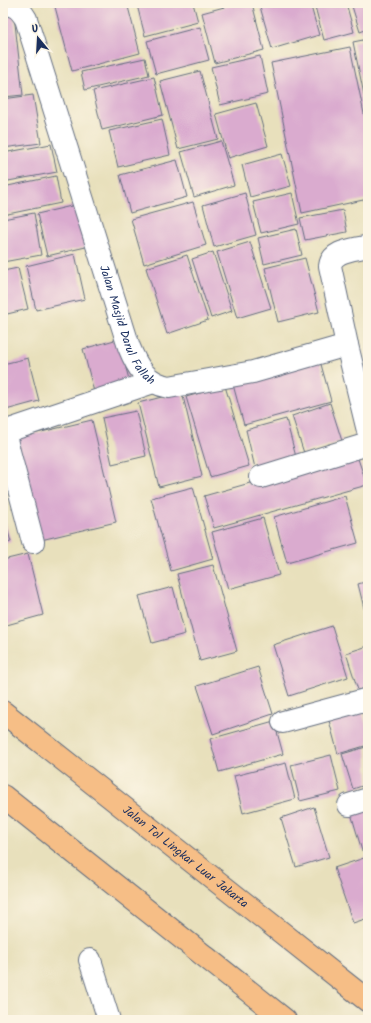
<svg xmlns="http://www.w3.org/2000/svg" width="371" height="1023" font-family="Kalam,sans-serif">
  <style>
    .building { fill: #daabcf }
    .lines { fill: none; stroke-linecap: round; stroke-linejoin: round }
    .minor-casing { stroke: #636d7f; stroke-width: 24 }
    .highway-casing { stroke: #636d7f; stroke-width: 24 }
    .minor { stroke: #fff; stroke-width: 22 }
    .highway { stroke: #f6be86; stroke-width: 22 }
    .labels { text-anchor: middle; stroke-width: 3; stroke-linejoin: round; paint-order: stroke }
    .street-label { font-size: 12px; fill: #1b2f5e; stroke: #fcf5e5 }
  </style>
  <rect width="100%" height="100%" fill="#fcf5e5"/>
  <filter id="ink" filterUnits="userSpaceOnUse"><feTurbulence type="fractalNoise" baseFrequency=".025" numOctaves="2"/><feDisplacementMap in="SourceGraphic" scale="8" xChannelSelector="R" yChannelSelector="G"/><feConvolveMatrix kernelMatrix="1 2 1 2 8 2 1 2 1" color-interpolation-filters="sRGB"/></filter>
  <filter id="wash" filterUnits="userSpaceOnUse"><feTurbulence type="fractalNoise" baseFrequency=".012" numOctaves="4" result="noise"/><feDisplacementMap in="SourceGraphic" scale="16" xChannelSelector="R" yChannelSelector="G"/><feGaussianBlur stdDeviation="0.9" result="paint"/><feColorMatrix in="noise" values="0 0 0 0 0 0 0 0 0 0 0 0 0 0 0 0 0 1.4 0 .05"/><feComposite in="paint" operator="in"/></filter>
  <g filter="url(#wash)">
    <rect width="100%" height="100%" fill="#e8e0bc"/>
    <g id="blocks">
      <!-- building -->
      <g class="building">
        <path d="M54,3H127L140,53L72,71Z"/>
        <path d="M146,3H193L198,22L145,36L137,5Z"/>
        <path d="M239,3H252L264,50L215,63L202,13Z"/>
        <path d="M259,3H310L319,35L272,49Z"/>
        <path d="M314,3H346L354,32L324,40Z"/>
        <path d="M351,3H368V29L360,32Z"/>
        <path d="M14,15L23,95L3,97V17Z"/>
        <path d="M200,27L209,60L156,74L147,41Z"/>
        <path d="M368,39V109H367L353,42Z"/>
        <path d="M350,47L368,133V199L302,213L271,63Z"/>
        <path d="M260,56L268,94L220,105L211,67Z"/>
        <path d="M145,58L149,75L85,90L81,72Z"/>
        <path d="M200,71L218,139L178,149L160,81Z"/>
        <path d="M154,77L163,115L102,130L93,91Z"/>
        <path d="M33,95L41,143L3,148V99Z"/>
        <path d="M256,103L268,146L228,158L216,114Z"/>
        <path d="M162,119L170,155L118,167L109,131Z"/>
        <path d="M221,141L234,185L194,197L181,152Z"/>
        <path d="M51,144L57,172L3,182V153Z"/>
        <path d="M282,154L291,186L250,197L242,165Z"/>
        <path d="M177,160L187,197L130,213L120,175Z"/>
        <path d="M56,176L61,203L3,215V187Z"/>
        <path d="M245,193L256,235L214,247L203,205Z"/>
        <path d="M292,193L299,224L261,233L253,202Z"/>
        <path d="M193,202L206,245L144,264L131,219Z"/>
        <path d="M80,204L90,246L47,256L37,214Z"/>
        <path d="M343,210L347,232L305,240L300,218Z"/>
        <path d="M34,213L41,255L3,262V219Z"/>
        <path d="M296,229L302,255L264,264L258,238Z"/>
        <path d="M250,242L271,308L237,318L217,252Z"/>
        <path d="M213,252L232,311L211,318L192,259Z"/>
        <path d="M75,254L85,299L36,310L26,266Z"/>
        <path d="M187,255L208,320L167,334L146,268Z"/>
        <path d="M368,256V271L364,257Z"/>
        <path d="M305,258L319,312L278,322L265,268Z"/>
        <path d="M18,268L28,309L3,315V271Z"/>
        <path d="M118,339L130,383L94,392L83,349Z"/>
        <path d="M319,357L331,401L244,425L232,381Z"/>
        <path d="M28,358L39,401L6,410L3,398V364Z"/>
        <path d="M225,386L249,466L210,477L186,397Z"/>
        <path d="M182,392L202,476L159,487L138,403Z"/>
        <path d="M330,403L342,441L304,453L292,416Z"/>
        <path d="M136,411L146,456L112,464L102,418Z"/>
        <path d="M286,419L296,457L255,468L246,430Z"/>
        <path d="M92,420L116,522L41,540L16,438Z"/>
        <path d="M356,453L367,485L214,528L204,496Z"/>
        <path d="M193,487L213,559L171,571L151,498Z"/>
        <path d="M345,496L358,543L287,563L274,517Z"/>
        <path d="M3,514L11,542L3,544Z"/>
        <path d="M263,518L279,575L228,589L212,532Z"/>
        <path d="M28,554L43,615L3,626V560Z"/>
        <path d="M213,565L237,651L200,661L177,574Z"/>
        <path d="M368,581V620H367L358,584Z"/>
        <path d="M173,587L185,634L152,643L139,596Z"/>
        <path d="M332,626L348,677L289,696L273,645Z"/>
        <path d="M368,646V687L358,690L346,653Z"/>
        <path d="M258,667L273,714L213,734L197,686Z"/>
        <path d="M360,703L368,732V745L338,754L327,713Z"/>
        <path d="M274,721L283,754L219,772L210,739Z"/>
        <path d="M366,747L368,784L353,789L342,754Z"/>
        <path d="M331,755L340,791L300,801L291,765Z"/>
        <path d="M286,763L295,799L243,813L234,776Z"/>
        <path d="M368,804V849L362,851L350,810Z"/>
        <path d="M314,807L329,857L296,867L281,818Z"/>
        <path d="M367,857L368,918L353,923L334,868Z"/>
      </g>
    </g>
  </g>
  <g filter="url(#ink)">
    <use href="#blocks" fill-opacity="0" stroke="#636d7f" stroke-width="1"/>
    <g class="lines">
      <defs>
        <g id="minor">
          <path id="s1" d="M3,4C15,4 20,9 26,19L129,347C137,367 146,383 169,387L253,372L347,345"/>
          <path d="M368,246C354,250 332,250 330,266L347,345L368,431"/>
          <path d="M261,477L368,444"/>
          <path d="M33,542L4,432L153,382"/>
          <path d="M283,722L368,699"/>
          <path d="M349,805L368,799"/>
          <path d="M90,960L109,1020"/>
        </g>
        <g id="highway">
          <path id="s2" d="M3,712L368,1001"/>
          <path d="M3,796L285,1020"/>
        </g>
      </defs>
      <!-- minor casing -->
      <use href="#minor" class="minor-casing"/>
      <!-- highway casing -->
      <use href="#highway" class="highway-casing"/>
      <!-- minor -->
      <use href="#minor" class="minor"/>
      <!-- highway -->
      <use href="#highway" class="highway"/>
    </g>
  </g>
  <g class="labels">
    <!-- street labels -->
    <g class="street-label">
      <text dy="4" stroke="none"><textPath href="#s1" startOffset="352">Jalan Masjid Darul Fallah</textPath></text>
      <text dy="4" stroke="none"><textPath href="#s2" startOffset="233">Jalan Tol Lingkar Luar Jakarta</textPath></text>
    </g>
  </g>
  <!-- margin -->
  <rect width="371" height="1023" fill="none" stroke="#fcf5e5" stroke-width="16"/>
  <!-- north arrow -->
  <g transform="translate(38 38) rotate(342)" stroke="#fcf5e5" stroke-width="3" paint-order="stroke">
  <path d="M0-3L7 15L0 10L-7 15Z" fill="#1b2f5e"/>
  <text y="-6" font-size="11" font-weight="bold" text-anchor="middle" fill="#1b2f5e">U</text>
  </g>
</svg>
